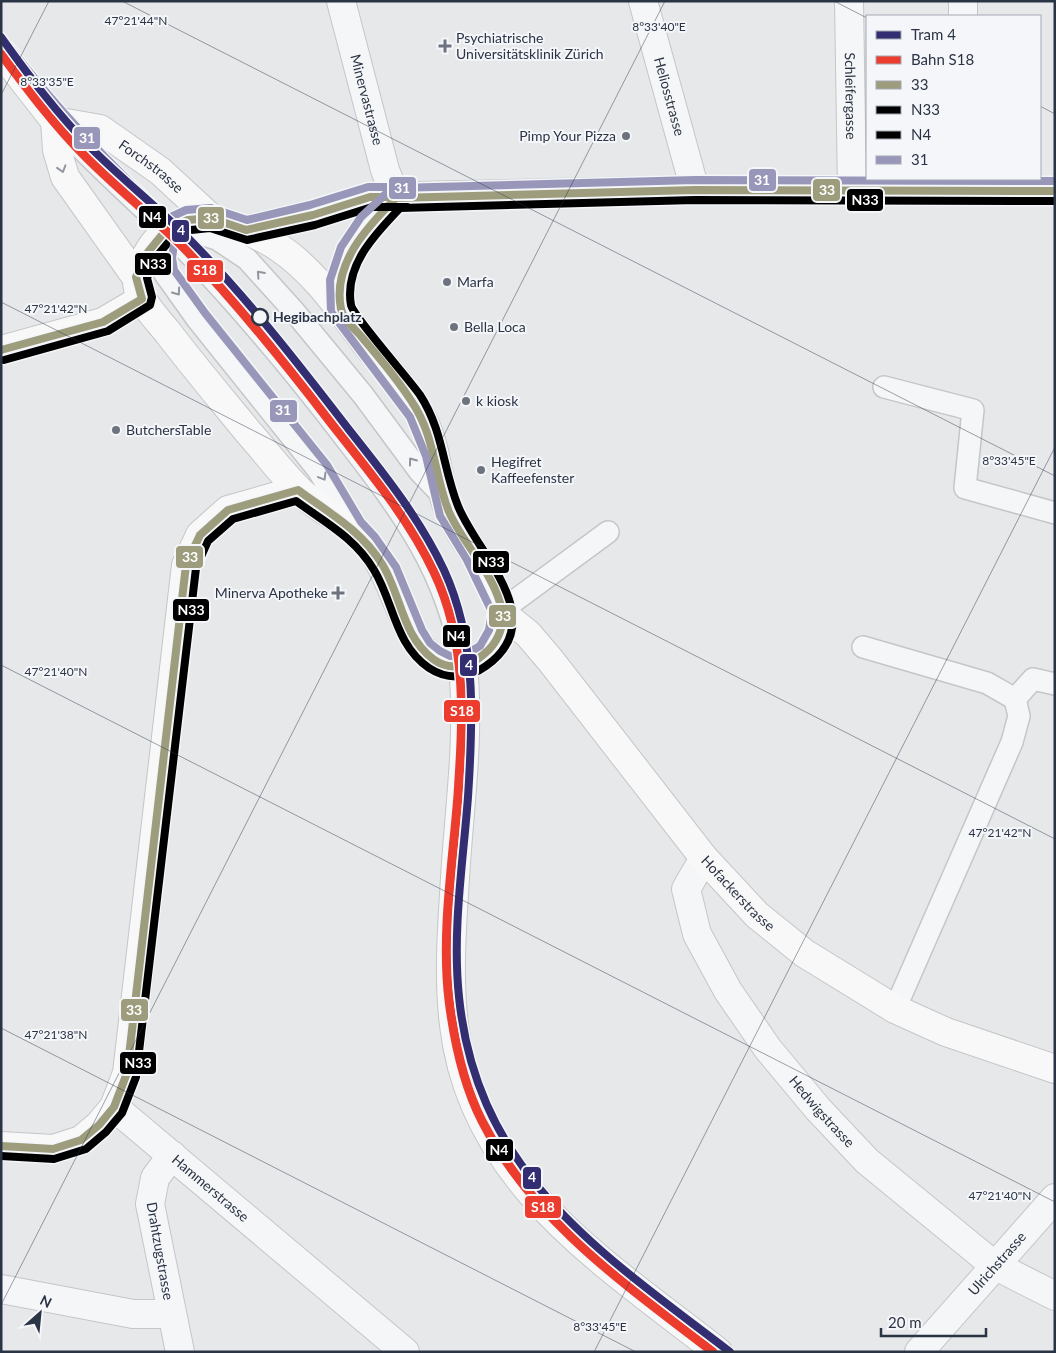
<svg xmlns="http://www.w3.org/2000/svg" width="1056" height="1353" font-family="Lato,sans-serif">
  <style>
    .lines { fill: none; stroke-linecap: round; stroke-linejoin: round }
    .service-casing { stroke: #c4c6c8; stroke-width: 24 }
    .minor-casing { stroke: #c4c6c8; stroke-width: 30 }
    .tertiary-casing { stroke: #c4c6c8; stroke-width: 30 }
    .secondary-casing { stroke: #c4c6c8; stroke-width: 30 }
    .service { stroke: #f5f6f7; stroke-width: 21 }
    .minor { stroke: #f5f6f7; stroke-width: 28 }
    .tertiary { stroke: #f5f6f7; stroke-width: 28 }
    .secondary { stroke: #f8f8f8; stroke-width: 28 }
    .bus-1-casing { stroke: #f4f6f9; stroke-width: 11 }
    .bus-2-casing { stroke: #f4f6f9; stroke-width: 11 }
    .bus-3-casing { stroke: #f4f6f9; stroke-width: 11 }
    .bus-4-casing { stroke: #f4f6f9; stroke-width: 11 }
    .bus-1 { stroke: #9d9d7e; stroke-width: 8 }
    .bus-2 { stroke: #000; stroke-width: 8 }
    .bus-3 { stroke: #000; stroke-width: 8 }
    .bus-4 { stroke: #9997b9; stroke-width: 8 }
    .rail-1-casing { stroke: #f4f6f9; stroke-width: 12 }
    .rail-1 { stroke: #eb3c2e; stroke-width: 9 }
    .tram-1-casing { stroke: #f4f6f9; stroke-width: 11 }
    .tram-1 { stroke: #322e71; stroke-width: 8 }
    .oneway { stroke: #92969e }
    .oneway2 { stroke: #90959e }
    .ticks { fill: none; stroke: #2b3445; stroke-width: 1; stroke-opacity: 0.45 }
    .poi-dot { fill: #6c737f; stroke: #f4f6f9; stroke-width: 2 }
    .stop-dot { fill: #f4f6f9; stroke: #2b3445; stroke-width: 2.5 }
    .labels { text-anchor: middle; stroke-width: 4; stroke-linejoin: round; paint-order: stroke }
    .poi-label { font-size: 14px; fill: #2b3445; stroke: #f4f6f9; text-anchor: start }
    .street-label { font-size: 14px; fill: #2b3445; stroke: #f4f6f9 }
    .stop-label { font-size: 14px; font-weight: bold; fill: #2b3445; stroke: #f4f6f9; text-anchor: start }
    .ticks-label { font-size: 12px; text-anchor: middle; fill: #2b3445; stroke: #f4f6f9; stroke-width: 4; stroke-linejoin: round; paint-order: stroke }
    .line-badge { stroke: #f4f6f9; stroke-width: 2 }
    .badge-label { font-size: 14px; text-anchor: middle; font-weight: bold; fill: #fff }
  </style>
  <rect width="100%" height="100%" fill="#e6e8ea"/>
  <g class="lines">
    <defs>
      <g id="service">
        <path d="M55,121C90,160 129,194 166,230C231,295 290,366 346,439C403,513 448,572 463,667"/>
        <path d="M166,230L162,258L165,274L197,319L318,470L353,527"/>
        <path d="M171,230L197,233L217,239L247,259L293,310L363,395L420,472L444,497"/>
        <path d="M884,387L973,410L965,488L1055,513"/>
        <path d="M502,610L608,532"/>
        <path d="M863,647L987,683L1015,699L1019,716L1012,742L895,1009"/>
        <path d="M1015,699L1033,679L1055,684"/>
      </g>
      <g id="minor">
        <path id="s1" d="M341,1L385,170L396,198"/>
        <path id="s2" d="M643,1L695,190"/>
        <path id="s3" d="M849,1L852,191"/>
        <path d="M963,1V16"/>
        <path id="s4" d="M704,858L686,889L697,934L728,991L768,1049L818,1109L867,1161L994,1265L1055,1296"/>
        <path id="s5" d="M114,1107L405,1352"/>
        <path d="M172,1155L155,1178L150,1204L180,1352"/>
        <path d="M1,1289L133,1314H171"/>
        <path id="s6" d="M919,1352L1055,1198"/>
      </g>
      <g id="tertiary">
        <path d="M246,230L313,215L370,197L695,190L1055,191"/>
        <path d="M341,311C335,259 361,232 396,198"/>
      </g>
      <g id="secondary">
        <path d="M1,52L55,121L57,150L65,177L136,277"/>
        <path id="s7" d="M55,121L100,129L160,171L211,218"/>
        <path d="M211,218C234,226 257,233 278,247C316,272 343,314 371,350C388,370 406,390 419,413C439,446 435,478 449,511C467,554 533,612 483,656C471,666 460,670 444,664C396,646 397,555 346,524C329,513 311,503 297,488C280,471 265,451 249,433C222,400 195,368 169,334C159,321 143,306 138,289C135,278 139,271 144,260C159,229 178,221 211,218Z"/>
        <path d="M1,350L103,322L142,299"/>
        <path id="s8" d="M503,614L528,634L551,661L704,858L757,915L804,953L895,1009L946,1032L1055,1069"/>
        <path d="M463,667C470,737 459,809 455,878C452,927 448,976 454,1025C472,1182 605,1263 718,1352"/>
        <path d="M1,1146L53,1149L81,1140L99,1125L114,1107L127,1073L186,565L200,535L228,510L298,490"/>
      </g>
    </defs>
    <!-- service casing -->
    <use href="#service" class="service-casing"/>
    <!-- minor casing -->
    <use href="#minor" class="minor-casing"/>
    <!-- tertiary casing -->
    <use href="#tertiary" class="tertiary-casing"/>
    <!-- secondary casing -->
    <use href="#secondary" class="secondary-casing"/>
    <!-- service -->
    <use href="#service" class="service"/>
    <!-- minor -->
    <use href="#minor" class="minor"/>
    <!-- tertiary -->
    <use href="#tertiary" class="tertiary"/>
    <!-- secondary -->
    <use href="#secondary" class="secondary"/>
    <defs>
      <g id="bus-1">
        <path d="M1,350L103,322L142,299L136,277L148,252L166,230L188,220L211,218L246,230L313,215L370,197H407"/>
        <path d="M1,1146L53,1149L81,1140L99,1125L114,1107L127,1073L186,565L200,535L228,510L298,490C329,513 361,530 382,564C401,594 402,636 433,659C449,671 469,668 484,654C496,645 505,627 502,611C495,574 464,546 449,512C434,475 435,436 412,402C397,378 378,356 360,335C353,327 343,319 341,309C332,264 367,227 396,198L695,190L1055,191"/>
      </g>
      <g id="bus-2">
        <path d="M4,360L108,331L150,305L152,297L147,278L156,257L172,238L191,230L210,228L247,240L315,225L372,207H407"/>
        <path d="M1,1156L54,1159L86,1149L106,1132L122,1113L136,1077L196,568L208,541L233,519L296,501C326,523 355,538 374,570C394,603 395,645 429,668C447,680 468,679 486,666C552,619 477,554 458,506C443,469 443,430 420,395C409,379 353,316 351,305C344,266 375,234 400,208L695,200L1055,201"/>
      </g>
      <path id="bus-3" d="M1,52L32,94L73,141L166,230L253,323L306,387L396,506L424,548L453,617L465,685L451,983L458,1049L476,1106L502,1155L536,1199L576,1239L620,1277L718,1352"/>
      <g id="bus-4">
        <path d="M9,46C58,111 113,168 173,223"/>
        <path d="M162,221L186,210L211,208L247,220L310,205L368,187H407"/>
        <path d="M176,231L172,258L174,270L205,313L327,465L361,522L375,537L396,567L422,630L430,643L440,651L450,656L461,657L480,646L489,630L492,612L467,560L440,516L426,456L410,417L331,312L330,280L341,247L361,217L390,190L396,188L695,180L1055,181"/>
      </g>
    </defs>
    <!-- bus-1 casing -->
    <use href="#bus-1" class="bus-1-casing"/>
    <!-- bus-2 casing -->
    <use href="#bus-2" class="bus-2-casing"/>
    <!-- bus-3 casing -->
    <use href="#bus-3" class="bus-3-casing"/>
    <!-- bus-4 casing -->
    <use href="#bus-4" class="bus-4-casing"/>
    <!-- bus-1 -->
    <use href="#bus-1" class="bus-1"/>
    <!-- bus-2 -->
    <use href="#bus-2" class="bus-2"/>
    <!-- bus-3 -->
    <use href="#bus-3" class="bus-3"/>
    <!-- bus-4 -->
    <use href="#bus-4" class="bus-4"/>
    <defs>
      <path id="rail-1" d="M1,54C28,90 55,126 86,157C118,189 153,217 184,248C237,303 285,363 331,423C368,470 408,517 434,572C468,643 463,719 458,795C453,862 441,932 449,1000C454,1040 463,1084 482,1121C533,1221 626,1285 713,1352"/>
    </defs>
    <!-- rail-1 casing -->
    <use href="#rail-1" class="rail-1-casing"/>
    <!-- rail-1 -->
    <use href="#rail-1" class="rail-1"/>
    <defs>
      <path id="tram-1" d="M1,37C29,76 58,115 92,149C124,181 160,209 191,241C249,300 300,366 350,431C385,475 420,519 444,570C477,642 473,720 468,797C463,863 452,931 459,997C477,1174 600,1252 730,1352"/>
    </defs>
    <!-- tram-1 casing -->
    <use href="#tram-1" class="tram-1-casing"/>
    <!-- tram-1 -->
    <use href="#tram-1" class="tram-1"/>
  </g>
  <!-- one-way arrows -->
  <defs><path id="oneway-chevron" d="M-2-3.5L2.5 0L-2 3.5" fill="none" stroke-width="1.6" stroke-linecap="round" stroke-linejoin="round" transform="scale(1.25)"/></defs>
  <use class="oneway" href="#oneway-chevron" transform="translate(62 169) rotate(73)"/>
  <g class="oneway2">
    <use href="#oneway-chevron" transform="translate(260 274) rotate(-132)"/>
    <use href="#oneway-chevron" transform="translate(177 292) rotate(55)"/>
    <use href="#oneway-chevron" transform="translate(412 461) rotate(-126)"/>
    <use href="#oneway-chevron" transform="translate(323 477) rotate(59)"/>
  </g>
  <!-- ticks -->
  <path class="ticks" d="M122,1L1055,476M834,1L867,18M1,95L49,1M1040,106L1055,114M1,302L1055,839M1,665L1055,1202M1,1028L636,1352M1,1305L665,1M594,1352L1055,447"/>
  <!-- markers -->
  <g class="poi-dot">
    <path d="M442.5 38.5h5v5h5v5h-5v5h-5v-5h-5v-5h5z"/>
    <circle cx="626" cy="136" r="5"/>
    <circle cx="447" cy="282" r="5"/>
    <circle cx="454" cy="327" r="5"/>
    <circle cx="466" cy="401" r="5"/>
    <circle cx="116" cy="430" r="5"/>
    <circle cx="481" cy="470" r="5"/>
    <path d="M335.5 585.5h5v5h5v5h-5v5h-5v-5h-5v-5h5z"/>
  </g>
  <circle class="stop-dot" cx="260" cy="317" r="8"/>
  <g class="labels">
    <!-- poi labels -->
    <g class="poi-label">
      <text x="456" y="43">Psychiatrische<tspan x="456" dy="16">Universitätsklinik Zürich</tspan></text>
      <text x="616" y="141" text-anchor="end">Pimp Your Pizza</text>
      <text x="457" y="287">Marfa</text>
      <text x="464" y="332">Bella Loca</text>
      <text x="476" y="406">k kiosk</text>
      <text x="126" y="435">ButchersTable</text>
      <text x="491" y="467">Hegifret<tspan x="491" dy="16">Kaffeefenster</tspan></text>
      <text x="328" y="598" text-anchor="end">Minerva Apotheke</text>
    </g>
    <!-- street labels -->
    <g class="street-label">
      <text dy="5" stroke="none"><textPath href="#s2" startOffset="99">Heliosstrasse</textPath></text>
      <text dy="5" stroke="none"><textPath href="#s3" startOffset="95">Schleifergasse</textPath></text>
      <text dy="5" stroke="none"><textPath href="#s1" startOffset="102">Minervastrasse</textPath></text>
      <text dy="5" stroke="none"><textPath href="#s7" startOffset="109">Forchstrasse</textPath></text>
      <text dy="5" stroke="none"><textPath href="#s8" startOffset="366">Hofackerstrasse</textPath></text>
      <text dy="5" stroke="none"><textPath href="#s4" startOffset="300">Hedwigstrasse</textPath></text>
      <text dy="5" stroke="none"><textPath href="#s5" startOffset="126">Hammerstrasse</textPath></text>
      <text transform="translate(160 1251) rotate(80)" y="5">Drahtzugstrasse</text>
      <text dy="5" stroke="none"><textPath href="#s6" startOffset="118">Ulrichstrasse</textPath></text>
    </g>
    <!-- stop labels -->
    <g class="stop-label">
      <text x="273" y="322">Hegibachplatz</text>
    </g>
  </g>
  <g class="ticks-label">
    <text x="136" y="25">47°21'44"N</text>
    <text x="659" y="31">8°33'40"E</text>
    <text x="47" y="86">8°33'35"E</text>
    <text x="56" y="313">47°21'42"N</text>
    <text x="1009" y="465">8°33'45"E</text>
    <text x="56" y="676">47°21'40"N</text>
    <text x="1000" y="837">47°21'42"N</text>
    <text x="56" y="1039">47°21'38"N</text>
    <text x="1000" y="1200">47°21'40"N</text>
    <text x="600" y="1331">8°33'45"E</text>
  </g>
  <g class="line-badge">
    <rect x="73" y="126" width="28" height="24" rx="5" fill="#9997b9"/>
    <rect x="748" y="168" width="29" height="24" rx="5" fill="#9997b9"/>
    <rect x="388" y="176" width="29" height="24" rx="5" fill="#9997b9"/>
    <rect x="812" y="178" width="29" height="24" rx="5" fill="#9d9d7e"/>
    <rect x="846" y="188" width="38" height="24" rx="5" fill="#000"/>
    <rect x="138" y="205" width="29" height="24" rx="5" fill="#000"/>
    <rect x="197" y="206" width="28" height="24" rx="5" fill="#9d9d7e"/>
    <rect x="171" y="219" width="19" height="24" rx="5" fill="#322e71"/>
    <rect x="134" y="252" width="38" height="24" rx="5" fill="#000"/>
    <rect x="186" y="259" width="38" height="24" rx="5" fill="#eb3c2e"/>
    <rect x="269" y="399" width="29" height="24" rx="5" fill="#9997b9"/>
    <rect x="175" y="545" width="29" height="24" rx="5" fill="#9d9d7e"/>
    <rect x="472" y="550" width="38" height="24" rx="5" fill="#000"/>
    <rect x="172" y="598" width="38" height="24" rx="5" fill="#000"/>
    <rect x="488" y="604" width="29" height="24" rx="5" fill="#9d9d7e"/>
    <rect x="442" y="624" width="29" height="24" rx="5" fill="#000"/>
    <rect x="459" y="653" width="19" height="24" rx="5" fill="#322e71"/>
    <rect x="443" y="699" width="38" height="24" rx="5" fill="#eb3c2e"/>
    <rect x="120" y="998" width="29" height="24" rx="5" fill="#9d9d7e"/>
    <rect x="119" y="1051" width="38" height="24" rx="5" fill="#000"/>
    <rect x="485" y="1138" width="29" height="24" rx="5" fill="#000"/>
    <rect x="522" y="1166" width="20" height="24" rx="5" fill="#322e71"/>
    <rect x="524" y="1195" width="38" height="24" rx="5" fill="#eb3c2e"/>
  </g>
  <g class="badge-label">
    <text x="87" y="143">31</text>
    <text x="762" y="185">31</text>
    <text x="402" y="193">31</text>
    <text x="827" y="195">33</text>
    <text x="865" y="205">N33</text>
    <text x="152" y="222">N4</text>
    <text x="211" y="223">33</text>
    <text x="181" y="235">4</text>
    <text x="153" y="269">N33</text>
    <text x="205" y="275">S18</text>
    <text x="283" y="415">31</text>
    <text x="190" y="562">33</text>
    <text x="491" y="567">N33</text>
    <text x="191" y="615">N33</text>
    <text x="503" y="621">33</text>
    <text x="456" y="641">N4</text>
    <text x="469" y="670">4</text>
    <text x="462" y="716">S18</text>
    <text x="134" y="1015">33</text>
    <text x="138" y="1068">N33</text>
    <text x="499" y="1155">N4</text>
    <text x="532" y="1182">4</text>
    <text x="543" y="1212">S18</text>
  </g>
  <!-- border -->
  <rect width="1056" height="1353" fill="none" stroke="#2b3445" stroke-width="5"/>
  <!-- legend -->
  <rect x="866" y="15" width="175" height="165" fill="#f4f6f9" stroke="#a4a8b1"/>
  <rect x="876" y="31" width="25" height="8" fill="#322e71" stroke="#a4a8b1"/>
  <text x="911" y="40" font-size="15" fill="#2b3445">Tram 4</text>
  <rect x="876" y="56" width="25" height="8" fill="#eb3c2e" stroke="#a4a8b1"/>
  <text x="911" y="65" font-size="15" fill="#2b3445">Bahn S18</text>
  <rect x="876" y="81" width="25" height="8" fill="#9d9d7e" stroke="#a4a8b1"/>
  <text x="911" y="90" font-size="15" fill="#2b3445">33</text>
  <rect x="876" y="106" width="25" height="8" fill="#000000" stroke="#a4a8b1"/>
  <text x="911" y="115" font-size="15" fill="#2b3445">N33</text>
  <rect x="876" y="131" width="25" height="8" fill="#000000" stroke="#a4a8b1"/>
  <text x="911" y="140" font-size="15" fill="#2b3445">N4</text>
  <rect x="876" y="156" width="25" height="8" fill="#9997b9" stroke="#a4a8b1"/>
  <text x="911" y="165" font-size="15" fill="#2b3445">31</text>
  <!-- north arrow -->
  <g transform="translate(40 1313) rotate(27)" stroke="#f4f6f9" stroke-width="4" paint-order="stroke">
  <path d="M0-4L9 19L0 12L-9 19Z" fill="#2b3445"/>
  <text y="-8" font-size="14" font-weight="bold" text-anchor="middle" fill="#2b3445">N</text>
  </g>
  <!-- scale -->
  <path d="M881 1328v8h105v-8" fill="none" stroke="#2b3445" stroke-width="2.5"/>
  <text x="888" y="1328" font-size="15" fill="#2b3445" stroke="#f4f6f9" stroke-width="4" paint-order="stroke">20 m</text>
</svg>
